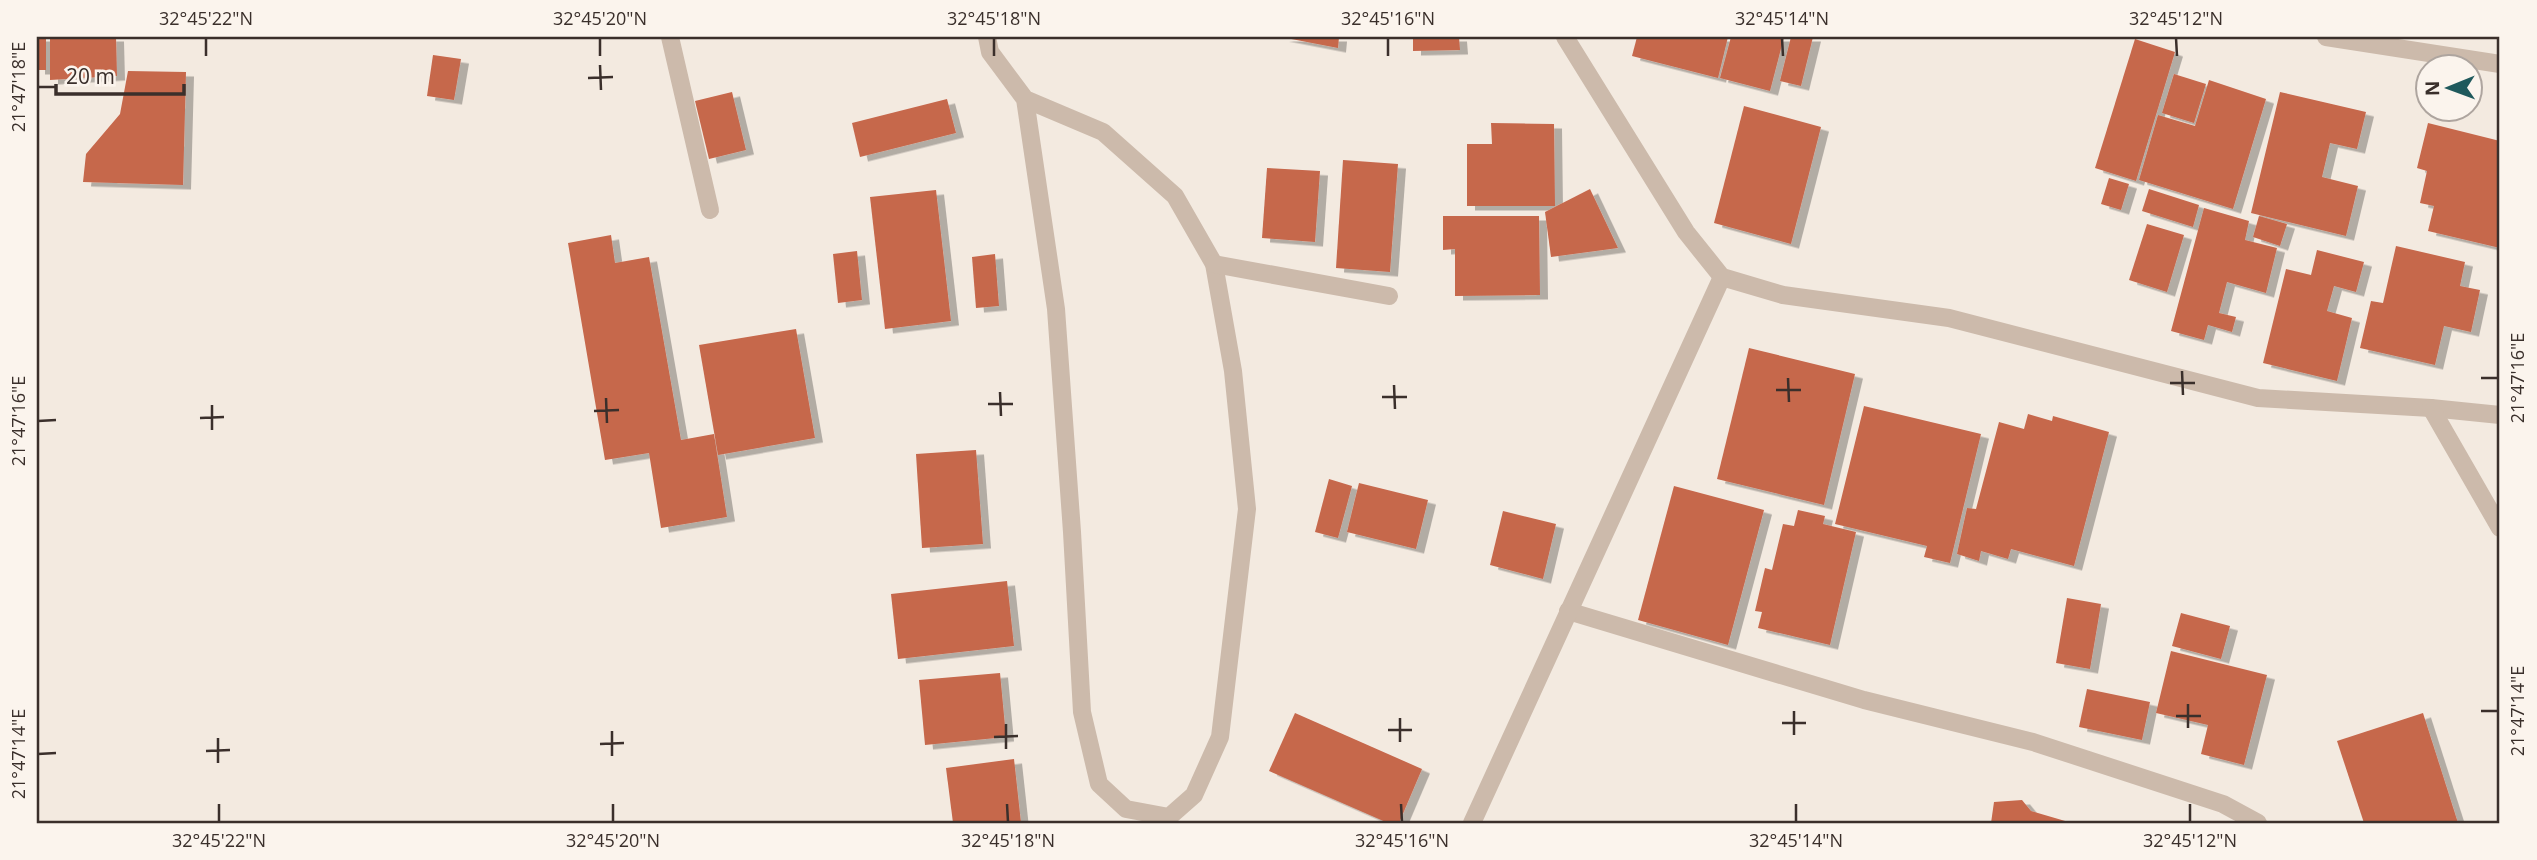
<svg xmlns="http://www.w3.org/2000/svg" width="2537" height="860" font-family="'Open Sans',sans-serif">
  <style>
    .building { fill: #c6674c; filter: url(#shadow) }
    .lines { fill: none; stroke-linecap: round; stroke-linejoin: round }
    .street { stroke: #ccbaab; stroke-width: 18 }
    .ticks { fill: none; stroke: #3a2f2b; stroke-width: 2.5 }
    .neatline { fill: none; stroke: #3a2f2b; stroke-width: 2.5 }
    .ticks-label { font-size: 18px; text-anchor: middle; fill: #3a2f2b }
  </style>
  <defs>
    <filter id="shadow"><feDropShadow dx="8" dy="4.5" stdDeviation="0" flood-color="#0004"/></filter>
  </defs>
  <rect width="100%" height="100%" fill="#f3eae0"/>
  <!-- building -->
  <g class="building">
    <rect x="37" y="37" width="9" height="33"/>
    <path d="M50,37H116L117,76L50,80Z"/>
    <path d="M1281,37H1339L1338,48Z"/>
    <path d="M1413,37H1459L1460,50L1413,51Z"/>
    <path d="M1637,37H1728L1718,78L1632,56Z"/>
    <path d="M1731,37H1784L1770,91L1720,78Z"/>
    <path d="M1791,37H1813L1801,86L1780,81Z"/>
    <path d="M2135,39L2175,52L2136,181L2095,168Z"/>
    <path d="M433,55L461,59L454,100L427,96Z"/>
    <path d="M128,71L186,72L183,185L83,182L86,154L120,114Z"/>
    <path d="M2174,74L2206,84L2194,123L2162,113Z"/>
    <path d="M2209,80L2266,99L2233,209L2139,180L2158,115L2195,126Z"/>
    <path d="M732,92L746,150L709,159L695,101Z"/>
    <path d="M2280,92L2366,112L2357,149L2330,143L2322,177L2358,186L2346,236L2251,213Z"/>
    <path d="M947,99L956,133L860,157L852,123Z"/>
    <path d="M1744,106L1821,127L1791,244L1714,223Z"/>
    <path d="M1491,123L1554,124L1555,206H1467V144H1492Z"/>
    <path d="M2428,123L2500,141V248L2428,231L2434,206L2420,203L2427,171L2417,168Z"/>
    <path d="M1343,160L1398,164L1390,272L1336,268Z"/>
    <path d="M1267,168L1320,171L1315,242L1262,238Z"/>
    <path d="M2109,178L2129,184L2121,210L2101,204Z"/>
    <path d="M1590,189L1618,248L1551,257L1545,212Z"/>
    <path d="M2149,189L2199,205L2193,227L2142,211Z"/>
    <path d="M936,190L951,321L885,329L870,197Z"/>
    <path d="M2204,208L2249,221L2245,240L2277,248L2266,293L2227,282L2219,313L2236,317L2232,332L2208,325L2204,340L2171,331Z"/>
    <path d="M1443,216H1539L1540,295L1455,296V249L1443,250Z"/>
    <path d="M2259,216L2287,224L2280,246L2253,237Z"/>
    <path d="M2147,224L2184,235L2167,292L2129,280Z"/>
    <path d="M611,235L615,263L649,257L681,440L714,434L727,517L661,528L649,453L605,460L568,243Z"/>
    <path d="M2396,246L2465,262L2460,286L2480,290L2471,332L2444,326L2435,365L2360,348L2371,301L2383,303Z"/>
    <path d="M2317,250L2364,262L2356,292L2334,286L2327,311L2352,318L2337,381L2263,363L2286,269L2311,275Z"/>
    <path d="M857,251L862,300L838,303L833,254Z"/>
    <path d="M995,254L999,306L976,308L972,257Z"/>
    <path d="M796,329L815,438L718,455L699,345Z"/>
    <path d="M1749,348L1855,374L1824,505L1717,479Z"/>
    <path d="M1864,406L1981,434L1950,563L1924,557L1927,546L1835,524Z"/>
    <path d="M2028,414L2052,421L2053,416L2109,432L2074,566L2011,549L2008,559L1981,551L1979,561L1957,554L1967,508L1976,509L1999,422L2024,429Z"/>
    <path d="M976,450L983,544L922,548L916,454Z"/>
    <path d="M1329,479L1352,486L1338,538L1315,532Z"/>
    <path d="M1359,483L1428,500L1416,549L1347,532Z"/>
    <path d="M1674,486L1764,510L1728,645L1638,620Z"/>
    <path d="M1798,510L1825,516L1823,524L1856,532L1830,645L1758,628L1762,612L1755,611L1765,568L1772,570L1783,524L1794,526Z"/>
    <path d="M1503,511L1556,524L1543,579L1490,565Z"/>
    <path d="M1007,581L1014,646L898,659L891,594Z"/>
    <path d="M2067,598L2101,604L2090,669L2056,663Z"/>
    <path d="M2181,613L2230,626L2221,659L2172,646Z"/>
    <path d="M2171,651L2267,675L2244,765L2201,754L2208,725L2156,713Z"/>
    <path d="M1000,673L1006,737L925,745L919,680Z"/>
    <path d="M2087,689L2150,702L2142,740L2079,727Z"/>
    <path d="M1295,713L1422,769L1399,823H1388L1269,771Z"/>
    <path d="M2423,713L2458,823H2364L2337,741Z"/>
    <path d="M1014,759L1021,823H953L946,768Z"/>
    <path d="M2022,800L2031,811L2072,823H1991L1994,802Z"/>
  </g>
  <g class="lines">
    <!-- street -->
    <g class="street">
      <path d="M670,37L710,210"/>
      <path d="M987,37L990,52L1025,99L1056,309L1072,532L1082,712L1099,784L1126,809L1169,817L1194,795L1220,737L1247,509L1233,371L1214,264L1175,196L1103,132L1025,99"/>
      <path d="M1565,37L1686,232L1722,277L1783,295L1949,318L2258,398L2431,408L2500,415"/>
      <path d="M2326,37L2500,64"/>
      <path d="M1214,264L1389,296"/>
      <path d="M2431,408L2500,528"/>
      <path d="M1568,611L1864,700L2033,742L2223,804L2258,823"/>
      <path d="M1472,823L1722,277"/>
    </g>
  </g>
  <!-- ticks -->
  <path class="ticks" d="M206,38V56M600,38V56M994,38V56M1388,38V56M1782,38L1783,56M2176,38L2177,56M600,65L601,90M588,78L613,77M38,87H56M2182,371L2183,395M1788,378L1789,402M2481,378H2498M2170,383H2195M1394,385L1395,409M1776,390H1801M1000,392L1001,416M1382,397H1407M606,398L607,423M988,404H1013M212,405V430M594,411L619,410M200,418L224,417M38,421L56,420M2188,704V728M1794,711V735M2481,711H2498M2176,716H2201M1400,718V742M1782,723H1806M1006,724V749M1388,730H1412M612,731V756M994,737L1018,736M218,738V763M600,744L624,743M206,751L230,750M38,754L56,753M219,804V822M613,804V822M1007,804L1008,822M1401,804L1402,822M1796,804V822M2190,804V822"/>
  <!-- border -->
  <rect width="2537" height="860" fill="none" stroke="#fbf4ed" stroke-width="77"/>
  <!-- north arrow -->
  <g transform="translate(2449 88) rotate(269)"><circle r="33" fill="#fbf4ed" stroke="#aea59f" stroke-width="2"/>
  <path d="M0-5L12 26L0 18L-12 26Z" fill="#1f595c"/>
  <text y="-10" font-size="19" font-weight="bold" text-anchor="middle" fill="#3a2f2b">N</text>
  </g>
  <!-- scale -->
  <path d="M56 84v10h128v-10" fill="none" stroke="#3a2f2b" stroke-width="3.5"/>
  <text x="66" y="84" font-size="21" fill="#3a2f2b" stroke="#fbf4ed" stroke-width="5" paint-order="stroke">20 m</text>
  <rect x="38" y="38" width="2460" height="784" class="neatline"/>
  <g class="ticks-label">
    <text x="206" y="25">32°45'22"N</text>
    <text x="600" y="25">32°45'20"N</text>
    <text x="994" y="25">32°45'18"N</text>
    <text x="1388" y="25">32°45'16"N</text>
    <text x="1782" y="25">32°45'14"N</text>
    <text x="2176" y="25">32°45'12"N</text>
    <text transform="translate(19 87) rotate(-90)" y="6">21°47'18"E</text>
    <text transform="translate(2518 378) rotate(-90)" y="6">21°47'16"E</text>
    <text transform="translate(19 421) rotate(-90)" y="6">21°47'16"E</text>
    <text transform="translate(2518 711) rotate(-90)" y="6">21°47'14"E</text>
    <text transform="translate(19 754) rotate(-90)" y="6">21°47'14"E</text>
    <text x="219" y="847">32°45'22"N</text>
    <text x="613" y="847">32°45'20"N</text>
    <text x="1008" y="847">32°45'18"N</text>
    <text x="1402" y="847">32°45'16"N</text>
    <text x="1796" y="847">32°45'14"N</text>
    <text x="2190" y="847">32°45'12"N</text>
  </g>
</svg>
